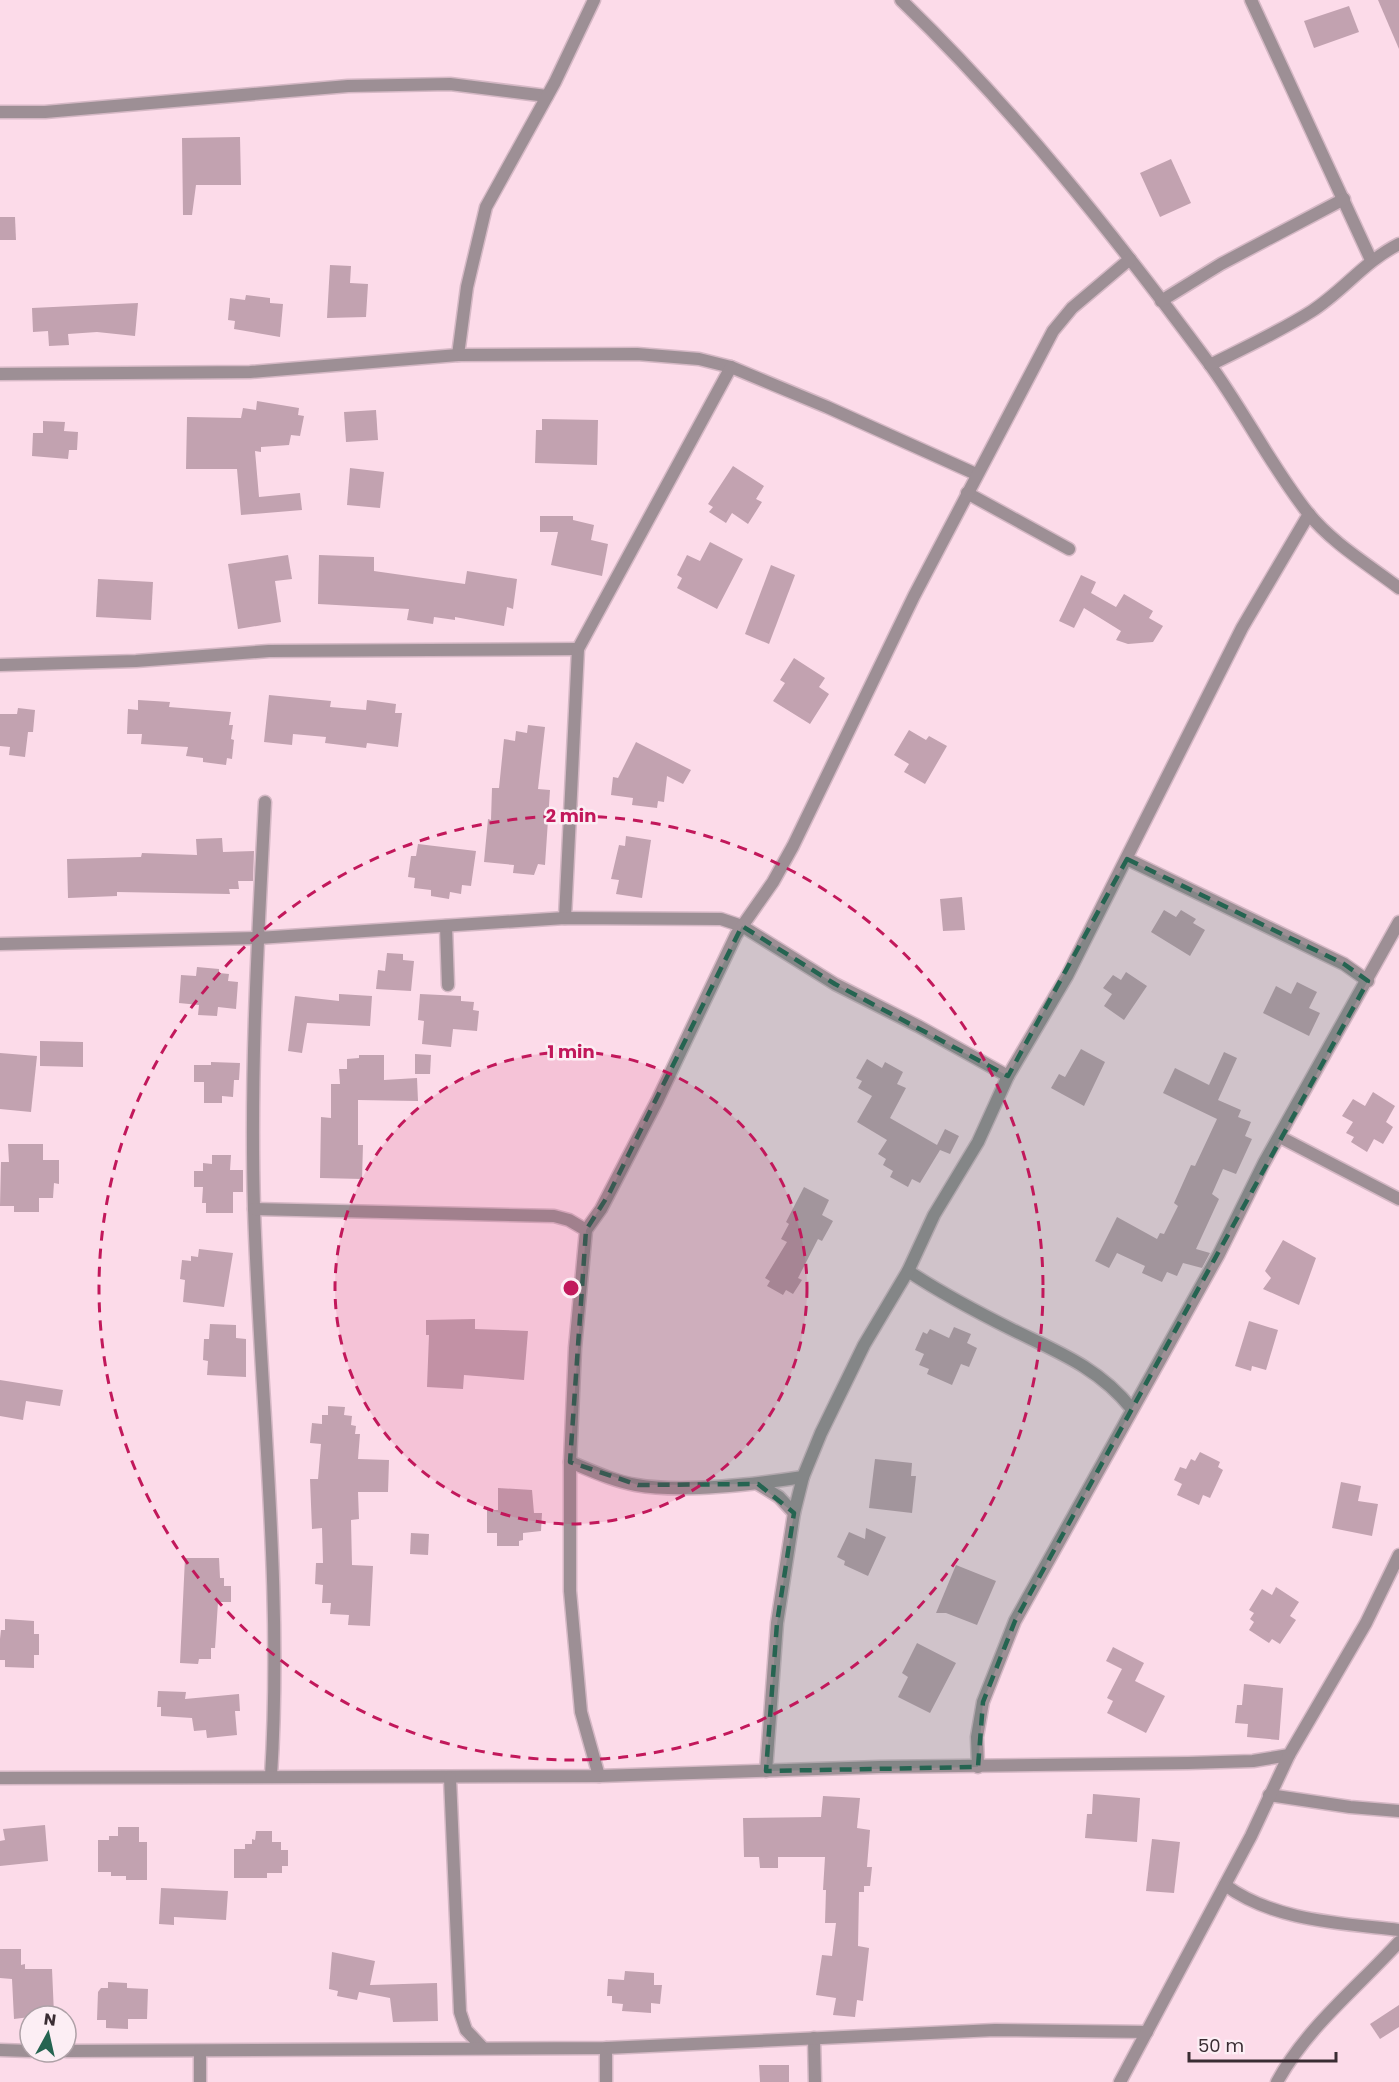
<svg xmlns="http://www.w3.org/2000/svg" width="1399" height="2082" font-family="Poppins,sans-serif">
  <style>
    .building { fill: #c2a2b0 }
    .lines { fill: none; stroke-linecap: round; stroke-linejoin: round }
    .street-casing { stroke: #d5b8c5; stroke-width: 15 }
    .street { stroke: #9d8f95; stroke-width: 12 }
    .marked { fill: #256451; fill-opacity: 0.2; stroke: #256451; stroke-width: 4.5; stroke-dasharray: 12 8; stroke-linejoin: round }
    .ring { fill: none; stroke: #c2185b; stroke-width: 3; stroke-dasharray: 10 8 }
    .centre { fill: #c2185b; stroke: #fceef4; stroke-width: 3 }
    .ring-label { font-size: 18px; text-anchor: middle; font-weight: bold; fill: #c2185b; stroke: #fceef4; stroke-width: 5; stroke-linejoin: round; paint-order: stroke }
  </style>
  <rect width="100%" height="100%" fill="#fcdbe9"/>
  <!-- building -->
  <g class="building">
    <path d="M1378,0H1399V49Z"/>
    <path d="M1349,6L1359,32L1314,48L1304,21Z"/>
    <path d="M240,137L241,185H196L192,215H183L182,138Z"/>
    <path d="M1171,159L1191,203L1160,217L1140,173Z"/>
    <path d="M0,217H15L16,240H0Z"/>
    <path d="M330,265L351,266L350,283L368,284L366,317L327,318Z"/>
    <path d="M246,295L270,298V303L283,304L280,337L234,329L235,321L228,320L230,298L245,300Z"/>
    <path d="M138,303L135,336L97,332L68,334L69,345L49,346L48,331L33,332L32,308Z"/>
    <path d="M257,401L299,408L298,415L304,416L300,436L291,435L289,445L261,447V452L255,451L259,497L300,493L302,510L241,515L237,469H186L187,417L241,418L243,408L256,410Z"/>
    <path d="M376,410L378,440L346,442L344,412Z"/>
    <path d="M542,419L598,420L597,465L535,463L536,430H542Z"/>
    <path d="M43,421L65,422L64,431L78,432L77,450H69L68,459L32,456L33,433H43Z"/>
    <path d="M733,466L764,486L756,499L762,502L748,524L732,513L726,523L709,512L713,507L708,504Z"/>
    <path d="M350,468L384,472L380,508L347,505Z"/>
    <path d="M540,516H573V520L594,525L591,540L608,544L602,576L551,565L558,532H540Z"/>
    <path d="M710,542L743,559L717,609L677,588L682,578L677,575L687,555L700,561Z"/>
    <path d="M288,555L292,579L275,581L281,622L238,629L228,564Z"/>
    <path d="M319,555L374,557V571L465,584L467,571L517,579L513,609L507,607L504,626L455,617V620L434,617L433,624L407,620L409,609L318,604Z"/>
    <path d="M771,565L795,575L769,644L745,634Z"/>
    <path d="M1081,575L1096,582L1091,593L1116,607L1124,594L1153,611L1149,618L1163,626L1153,642L1128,644L1116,640L1121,631L1084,608L1074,628L1059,621Z"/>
    <path d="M98,579L153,582L151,620L96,617Z"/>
    <path d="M794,658L825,678L819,687L829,694L810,724L773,701L785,683L780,680Z"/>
    <path d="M269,695L331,701L330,707L366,710L367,700L396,704L395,713H402L398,747L367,743L366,748L325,743L326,737L293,734L292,745L264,742Z"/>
    <path d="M138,700L170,702L169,707L231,712L229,725H233L231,739L234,740L232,759L227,758L226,765L203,762V758L186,756L188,747L141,744L142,734H127L128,709L138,710Z"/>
    <path d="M18,708L35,710L33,732H28L25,757L9,755L10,747L0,746V714H17Z"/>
    <path d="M528,725L545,727L538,789L550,790L545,865L538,864L534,875L513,873L514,865L484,862L488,819L491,820L492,788H499L504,739L515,741L516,731L527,733Z"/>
    <path d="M909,730L926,740L929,736L947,746L925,784L904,772L909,764L894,755Z"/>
    <path d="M636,742L691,770L683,784L667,776L664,802L658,801L657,808L632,805L633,798L611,795L613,777L618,778Z"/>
    <path d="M626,836L651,840L642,898L616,894L619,880L611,879L619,845L625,846Z"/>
    <path d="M222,838L223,852L254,851L253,881H238L239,889H229L230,894L117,892V896L68,898L67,859L141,857L142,853L197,855L196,839Z"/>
    <path d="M418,844L476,851L471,886L462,885L461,894L450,892L449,899L431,896V890L414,888L415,878L408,877L411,856H416Z"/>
    <path d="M962,897L965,930L943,931L940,899Z"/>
    <path d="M1164,910L1176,917L1181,910L1196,919L1193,923L1205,930L1190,956L1151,932Z"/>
    <path d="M387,953L403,954V960L414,961L411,991L376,989L378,970L385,971Z"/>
    <path d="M197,967L219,969V973L229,974L228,981L238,982L236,1009L218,1007L217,1016L198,1015L199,1005L179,1003L181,975L196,976Z"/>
    <path d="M1126,972L1147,986L1124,1020L1104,1006L1112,994L1103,988L1113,975L1121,980Z"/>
    <path d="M1297,982L1317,992L1309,1008L1320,1013L1309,1036L1263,1013L1276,986L1291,994Z"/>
    <path d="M339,994L372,996L370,1026L307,1023L302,1053L288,1051L295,996L339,1001Z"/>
    <path d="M420,994L461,996V1001L474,1002L473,1010L479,1011L477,1031L453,1029L451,1047L422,1044L424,1021L418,1020Z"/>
    <path d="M40,1041L83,1042V1067L40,1066Z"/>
    <path d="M1081,1049L1105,1062L1084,1106L1051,1088L1059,1074L1065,1077Z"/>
    <path d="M1224,1052L1237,1058L1218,1100L1241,1110L1238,1117L1251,1122L1245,1136L1252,1139L1236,1174L1223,1169L1212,1194L1219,1199L1196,1249L1210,1253L1202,1268L1183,1263L1177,1276L1167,1272L1162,1282L1142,1273L1145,1266L1117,1253L1109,1268L1095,1261L1117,1217L1157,1239L1160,1233L1164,1234L1178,1206L1174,1203L1191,1165L1195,1166L1217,1119L1163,1093L1175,1068L1209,1085Z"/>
    <path d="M0,1053L37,1056L31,1112L0,1109Z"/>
    <path d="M415,1054L431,1055L430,1074H415Z"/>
    <path d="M359,1055H384V1080L417,1078L418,1101L358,1100V1145H363L362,1179L320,1178L321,1117L331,1118V1084H340L339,1069H347V1059L359,1058Z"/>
    <path d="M867,1059L882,1068L885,1062L903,1072L897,1084L906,1088L890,1118L937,1145L945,1129L959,1136L950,1154L940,1150L920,1183L912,1179L908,1187L890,1177L893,1171L883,1165L886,1159L878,1154L887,1140L857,1122L872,1096L858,1088L862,1081L856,1078Z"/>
    <path d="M211,1062L240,1063L239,1080H234L233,1097L222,1096V1103H204V1082H194V1065H211Z"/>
    <path d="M1373,1092L1395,1106L1386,1122L1393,1127L1383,1144L1374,1139L1367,1152L1351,1142L1354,1137L1346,1133L1353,1122L1342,1116L1353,1099L1365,1106Z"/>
    <path d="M8,1144H43V1160H59V1184L54,1183L53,1198H39V1212H14V1206H0L1,1162H9Z"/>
    <path d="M212,1155H231L230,1170H243V1192H233V1213H206V1203H202L203,1187H194V1171H203V1163L212,1164Z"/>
    <path d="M804,1187L829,1200L822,1215L833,1221L822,1241L818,1239L798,1278L802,1280L793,1294L786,1290L783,1295L767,1286L770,1281L765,1278L787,1242L781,1239L789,1224L786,1222Z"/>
    <path d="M1283,1240L1316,1258L1299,1305L1263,1289L1271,1278L1265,1271Z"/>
    <path d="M199,1249L233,1253L224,1307L183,1302L185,1280L180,1279L182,1260L191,1261V1256L198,1257Z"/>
    <path d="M475,1319V1329L528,1331L524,1380L464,1375L463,1389L427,1387L429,1335H426V1320Z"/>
    <path d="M1249,1321L1278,1330L1266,1370L1252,1366L1251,1371L1235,1366Z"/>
    <path d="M210,1324L236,1325V1338L246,1339V1377L207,1375L208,1361L203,1360L204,1339H209Z"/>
    <path d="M954,1327L971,1334L967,1343L977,1348L969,1367L961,1364L952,1385L927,1374L929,1369L919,1365L924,1354L915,1350L923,1332L927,1334L930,1329L949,1338Z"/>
    <path d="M0,1380L63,1390L60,1406L26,1401L23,1420L0,1416Z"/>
    <path d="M328,1406L345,1407L344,1415L352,1416L351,1425L356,1426L355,1434H360L358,1459L389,1460L388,1492H358L359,1519L351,1520L352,1565L373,1566L370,1626L348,1625L349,1615L330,1614L331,1603H322L323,1585L315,1584L316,1563H323L322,1528L312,1529L310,1479H318L321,1444L310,1443L312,1423L322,1424V1415H328Z"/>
    <path d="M1200,1452L1220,1462L1218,1467L1223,1470L1210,1498L1203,1495L1199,1505L1177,1495L1182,1484L1174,1480L1180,1467L1186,1469L1191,1459L1195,1461Z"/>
    <path d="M875,1459L912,1463L911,1476H916L912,1513L869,1508Z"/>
    <path d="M1341,1482L1361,1486L1358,1501L1378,1504L1372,1536L1332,1528Z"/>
    <path d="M498,1488L532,1490L534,1513H542L541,1531L523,1533V1540L519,1541V1546H497V1533H487V1510H498Z"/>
    <path d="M866,1528L886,1537L868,1576L844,1565L845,1561L837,1557L849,1532L865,1539Z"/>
    <path d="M411,1533L429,1534L428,1555L410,1554Z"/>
    <path d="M185,1558H219L220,1578H224V1586H231V1602H218L215,1648H211V1659H199L198,1664L180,1663Z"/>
    <path d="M956,1565L996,1581L977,1625L946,1613H936Z"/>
    <path d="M1276,1587L1299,1602L1290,1616L1296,1620L1280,1644L1272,1639L1269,1643L1249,1630L1254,1622L1250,1619L1254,1613L1249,1610L1262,1589L1272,1595Z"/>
    <path d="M5,1619L34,1621V1634H39V1655H34V1668L5,1667V1660H0V1639L1,1630H5Z"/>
    <path d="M917,1643L956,1663L930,1713L898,1697L908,1677L902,1673Z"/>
    <path d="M1113,1647L1144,1663L1135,1681L1165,1696L1146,1733L1107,1713L1113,1701L1107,1698L1122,1669L1106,1661Z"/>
    <path d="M1244,1684L1283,1688L1279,1740L1247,1737L1248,1724L1235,1723L1237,1705H1242Z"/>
    <path d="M158,1691L186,1692L185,1699L239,1694L240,1711H235L237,1735L207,1738L206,1730L194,1731L192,1718L161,1716V1707H157Z"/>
    <path d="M1093,1794L1140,1798L1137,1842L1085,1838L1087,1814H1092Z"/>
    <path d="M823,1796L860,1798L857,1828L870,1830L867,1867H872L870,1886H864V1892H859L858,1946L869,1948L863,2001L857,2000L855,2017L833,2015L836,1998L816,1995L822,1955L832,1956L836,1923H825L826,1890H823L825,1857H778V1868H760L759,1857H744L743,1818L821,1817Z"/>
    <path d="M45,1825L48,1861L0,1866V1841L5,1840L3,1829Z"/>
    <path d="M118,1827H139V1842H147V1880H126V1876H111V1872H98V1840H109V1836H118Z"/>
    <path d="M256,1831H272V1842H281V1850H288V1866H282V1873H267V1878H234V1849H245V1844H252V1839L255,1840Z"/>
    <path d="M1152,1839L1180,1842L1174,1893L1146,1891Z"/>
    <path d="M161,1888L228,1891L226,1920L174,1917V1925L159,1924Z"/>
    <path d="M0,1949H21V1965L25,1964V1969H52L54,2014L14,2019L12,1979L0,1978Z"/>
    <path d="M332,1952L375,1961L370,1985L437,1983L438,2021L393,2022L390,1998L359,1992L357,2000L337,1996L338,1991L329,1989Z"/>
    <path d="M625,1971L654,1973V1985H662L660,2004L651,2003V2013L622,2011L623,2004L612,2003V1996H607L608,1979L624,1980Z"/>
    <path d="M108,1982L127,1983V1988L148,1989L147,2019H128V2029L106,2028V2020H97L98,1992L101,1988H108Z"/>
    <path d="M1399,2005V2027L1380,2039L1370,2024Z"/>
    <path d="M759,2065H789V2082H760Z"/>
  </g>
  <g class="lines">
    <defs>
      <g id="street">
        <path d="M901,0C1015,110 1114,235 1208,362C1244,411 1271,466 1308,513C1332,543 1369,565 1399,588"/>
        <path d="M1251,0L1371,260"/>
        <path d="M0,112H45L348,86L450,84L547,96"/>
        <path d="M1161,301L1221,264L1344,199"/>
        <path d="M458,355L467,287L486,207L555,82L594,0"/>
        <path d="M1210,365C1244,348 1279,332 1312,311C1343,291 1365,261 1399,244"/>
        <path d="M0,374L250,372L458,355L637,354L699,359L731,367L827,407L976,474"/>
        <path d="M967,493L1069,549"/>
        <path d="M0,665L136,661L269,651L578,649"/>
        <path d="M265,802C258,937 250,1072 254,1208C260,1398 283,1587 271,1776"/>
        <path d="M1127,859L1344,964L1368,981"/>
        <path d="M565,918L578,649L731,367"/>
        <path d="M446,926L448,985"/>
        <path d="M0,944L258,938L565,918L721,919L742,926L835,984L918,1026L1008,1076"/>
        <path d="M1280,1137L1399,1199"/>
        <path d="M254,1209L554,1216L569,1220L586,1230"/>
        <path d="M908,1271C941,1293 977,1312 1013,1330C1058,1352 1099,1368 1131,1408"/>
        <path d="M570,1462C592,1471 613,1481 636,1485C682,1493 757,1484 803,1477"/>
        <path d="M758,1484L779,1497L794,1513"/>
        <path d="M978,1767L977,1737L983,1702L1015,1621L1219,1254L1264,1163L1399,922"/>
        <path d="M766,1771L777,1623L794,1513L803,1477L821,1433L864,1345L908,1271L934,1215L978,1142L1008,1076L1067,976L1242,628L1309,514"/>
        <path d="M599,1776L581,1712L570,1591V1462L575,1348L586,1230L601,1209L657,1101L736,935L773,882L793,846L914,596L1053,331L1072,308L1130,259"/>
        <path d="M0,1778L599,1776L880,1767L1188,1763L1253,1761L1289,1755L1366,1623L1399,1555"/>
        <path d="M450,1778L460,2012L466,2030L483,2048"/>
        <path d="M1269,1795L1350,1807L1399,1811"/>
        <path d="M1225,1885C1274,1921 1340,1923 1399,1930"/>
        <path d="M814,2038L815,2082"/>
        <path d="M0,2050L30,2051"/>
        <path d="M66,2051L606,2048L995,2030L1147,2032"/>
        <path d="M200,2051V2082"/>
        <path d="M606,2082V2048"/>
        <path d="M1120,2082L1251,1836L1289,1755"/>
        <path d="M1277,2082C1307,2027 1357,1988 1399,1942"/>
      </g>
    </defs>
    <!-- street casing -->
    <use href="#street" class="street-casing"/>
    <!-- street -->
    <use href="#street" class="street"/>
  </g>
  <!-- marked area -->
  <path class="marked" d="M1127,859L1344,964L1368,981L1015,1621L983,1702L978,1767L766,1771L777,1623L794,1513L758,1484L638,1485L570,1462L586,1230L609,1194L742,926L835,984L1008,1076Z"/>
  <!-- distance rings -->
  <circle cx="571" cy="1288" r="236" fill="#c2185b" fill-opacity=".12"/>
  <g class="ring">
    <circle cx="571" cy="1288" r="236"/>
    <circle cx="571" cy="1288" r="472"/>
  </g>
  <circle cx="571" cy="1288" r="9" class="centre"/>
  <g class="ring-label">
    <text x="571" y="822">2 min</text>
    <text x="571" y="1058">1 min</text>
  </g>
  <!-- north arrow -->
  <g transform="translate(48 2034) rotate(8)"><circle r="28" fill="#fceef4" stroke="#aea1a7" stroke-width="1.5"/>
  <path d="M0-4.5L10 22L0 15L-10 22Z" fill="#256451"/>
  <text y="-9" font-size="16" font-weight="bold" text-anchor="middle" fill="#3a2d33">N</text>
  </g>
  <!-- scale -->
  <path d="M1189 2052v9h147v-9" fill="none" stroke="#3a2d33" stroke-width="3"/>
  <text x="1198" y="2052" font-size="18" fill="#3a2d33" stroke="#fceef4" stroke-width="4.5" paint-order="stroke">50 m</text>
</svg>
